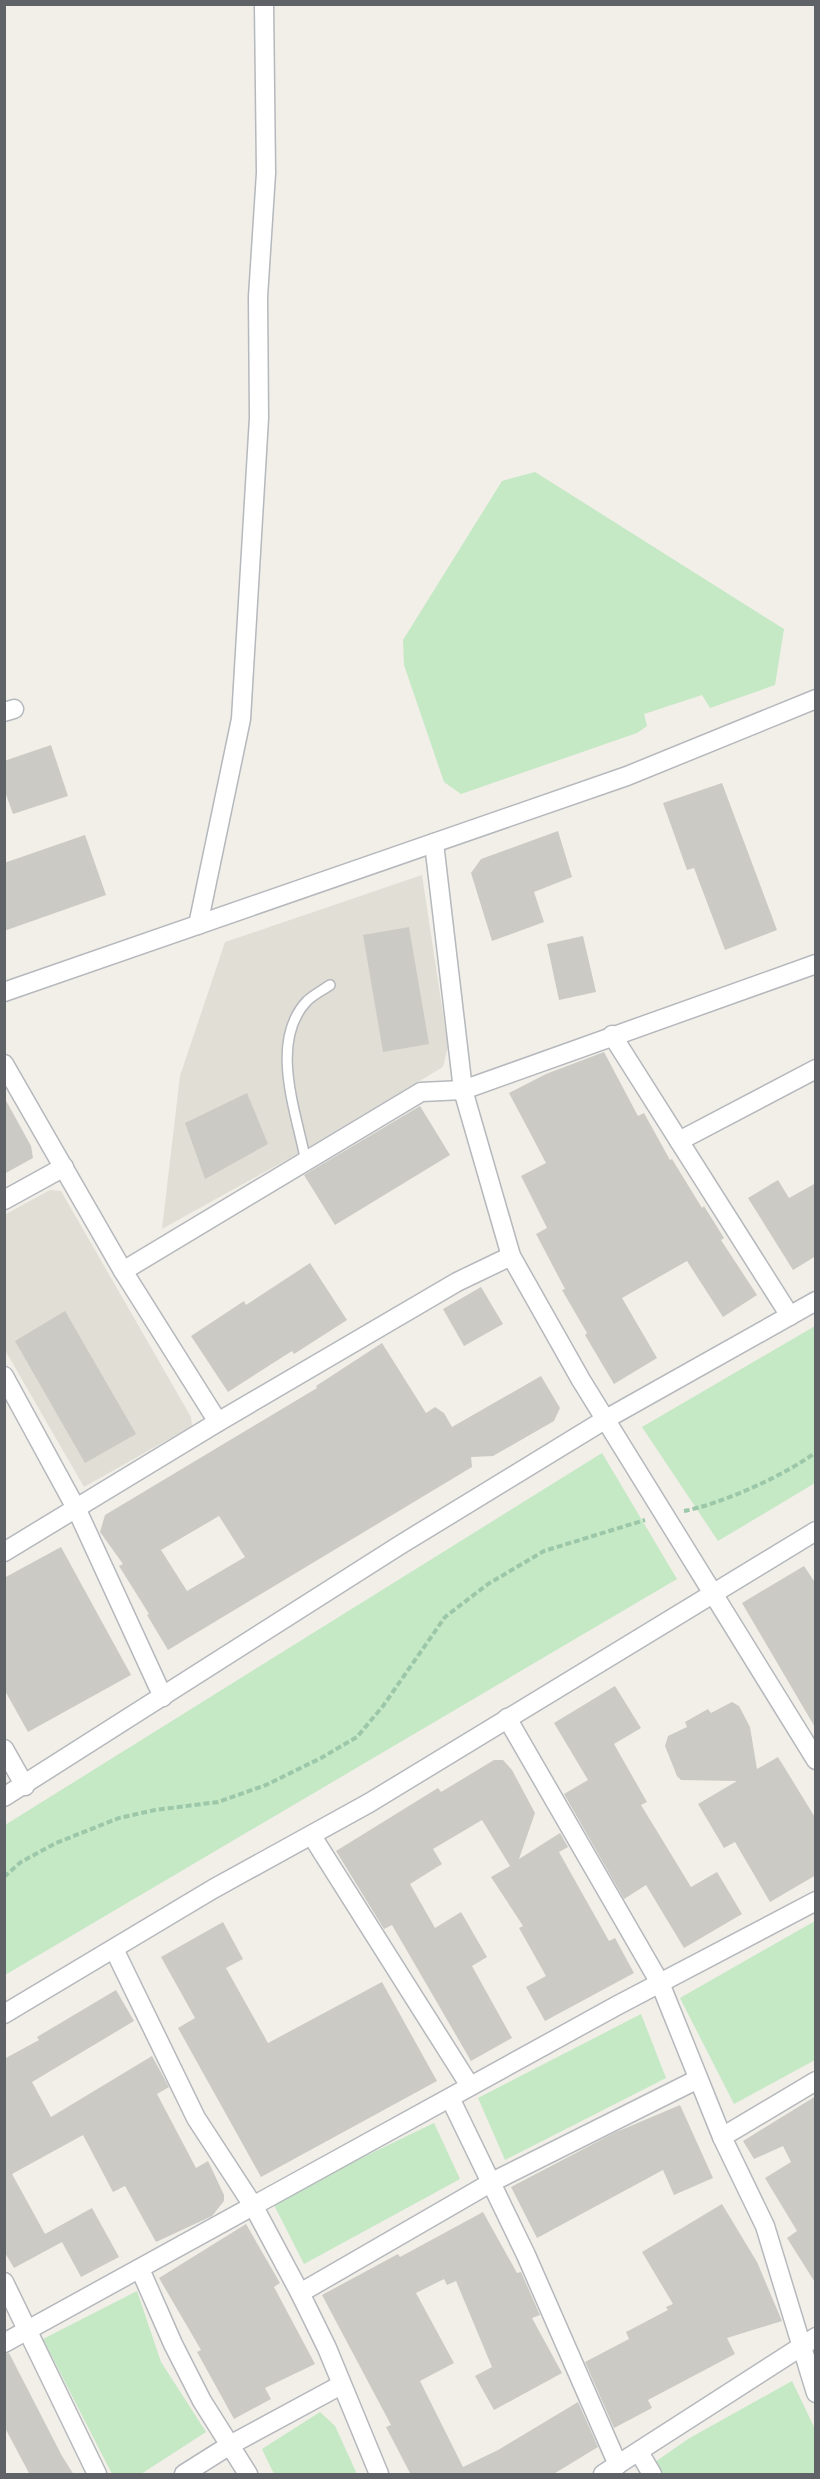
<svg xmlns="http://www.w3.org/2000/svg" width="820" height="2479" font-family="Inter,sans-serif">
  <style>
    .education { fill: #e1ded6 }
    .green { fill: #c5e8c5 }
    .building { fill: #cccac5; fill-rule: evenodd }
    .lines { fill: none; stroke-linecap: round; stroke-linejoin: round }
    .lane-casing { stroke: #b5b8bc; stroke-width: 12 }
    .street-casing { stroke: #b5b8bc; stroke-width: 21 }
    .path { stroke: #9cc7a9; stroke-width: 4; stroke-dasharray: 6 3; stroke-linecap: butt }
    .lane { stroke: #fff; stroke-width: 9 }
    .street { stroke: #fff; stroke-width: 18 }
  </style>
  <rect width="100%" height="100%" fill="#f1efe8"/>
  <!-- education -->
  <g class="education">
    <path d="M422,875L448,1047L443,1067L290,1158L162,1229L180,1076L225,942Z"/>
    <path d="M50,1190L61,1191L191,1417L192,1426L84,1487L5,1350L4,1215Z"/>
  </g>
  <!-- green -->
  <g class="green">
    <path d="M535,472L784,629L775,685L710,708L702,695L644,714L647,726L637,733L461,794L444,782L404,665L403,640L502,481Z"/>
    <path d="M815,1326V1483L718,1541L642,1427Z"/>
    <path d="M602,1453L677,1579L5,1975V1825Z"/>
    <path d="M815,1921V2060L734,2104L680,1998Z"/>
    <path d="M641,2014L666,2078L505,2160L478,2098Z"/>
    <path d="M434,2123L460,2179L304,2264L272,2201Z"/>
    <path d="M137,2291L161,2362L206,2432L141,2474H112L43,2339Z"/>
    <path d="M792,2381L815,2429V2474H662L655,2462L688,2439Z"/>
    <path d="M320,2412L335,2426L357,2474H274L262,2449Z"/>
  </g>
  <!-- building -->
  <g class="building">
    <path d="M51,745L68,796L13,814L4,789V761Z"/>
    <path d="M722,783L777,930L725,950L694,868L687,870L663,803Z"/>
    <path d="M558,831L572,877L534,892L544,922L492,941L471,873L481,859Z"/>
    <path d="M85,835L106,895L4,931V863Z"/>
    <path d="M409,927L429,1044L383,1052L363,935Z"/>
    <path d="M583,936L596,992L559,1000L547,944Z"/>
    <path d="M604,1052L638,1116L644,1113L670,1160L672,1159L702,1208L704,1206L724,1238L721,1240L757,1295L723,1317L687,1261L622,1298L657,1358L614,1384L585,1335L587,1333L562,1290L565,1289L536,1234L547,1228L521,1176L546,1163L509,1093L546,1074Z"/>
    <path d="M247,1093L268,1144L205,1179L185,1123Z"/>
    <path d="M4,1097L31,1146L33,1158L4,1174Z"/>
    <path d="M420,1106L450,1155L335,1225L304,1175Z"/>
    <path d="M778,1180L789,1198L816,1183V1256L793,1270L748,1198Z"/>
    <path d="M310,1263L347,1320L294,1354L292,1351L228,1392L191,1336L244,1301L246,1305Z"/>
    <path d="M481,1287L503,1324L464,1346L443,1309Z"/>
    <path d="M65,1311L136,1434L85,1463L15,1341Z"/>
    <path d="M382,1343L426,1413L435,1407L444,1413L452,1427L541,1376L560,1408L554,1421L493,1456L471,1457L472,1467L168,1650L147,1615L149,1614L119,1566L123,1564L100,1532L105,1515L317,1388L316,1386ZM219,1516L245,1557L187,1591L161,1550Z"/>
    <path d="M61,1547L131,1675L28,1732L4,1689V1578Z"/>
    <path d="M804,1566L816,1584V1729L742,1603Z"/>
    <path d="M615,1686L641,1728L614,1744L647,1802L641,1805L691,1887L717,1872L742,1914L684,1948L646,1885L624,1899L564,1794L588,1780L554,1723Z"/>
    <path d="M732,1702L739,1706L750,1727L757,1769L778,1757L816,1819V1875L770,1902L735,1842L724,1848L698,1804L737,1781L681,1780L677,1776L665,1746L668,1736L687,1727L685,1722L708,1709L711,1713Z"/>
    <path d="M494,1760H503L512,1770L535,1813L519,1859L560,1833L568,1847L559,1852L609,1941L615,1938L634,1973L545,2021L526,1987L546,1976L519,1928L523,1926L491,1877L510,1866L482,1820L433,1849L442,1864L410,1884L435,1928L461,1912L487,1957L472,1966L512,2038L471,2061L392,1925L384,1929L336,1851L438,1788L441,1792Z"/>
    <path d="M223,1922L243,1959L226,1968L268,2043L382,1982L437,2081L261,2177L178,2028L195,2018L161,1957Z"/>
    <path d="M116,1990L134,2021L32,2082L51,2117L152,2056L169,2087L157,2094L196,2168L208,2161L224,2195V2201L212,2216L156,2242L125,2186L113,2192L83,2135L12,2174L45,2234L92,2208L119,2257L81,2277L62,2242L14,2268L4,2251V2059L39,2040L37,2037Z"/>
    <path d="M816,2096V2284L787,2238L797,2231L765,2178L791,2162L783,2146L754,2159L743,2141Z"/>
    <path d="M680,2105L713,2178L674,2195L663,2170L537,2238L511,2187L614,2133Z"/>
    <path d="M722,2204L757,2262L782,2321L727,2338L735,2354L648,2400L652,2408L614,2428L585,2362L629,2339L626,2332L668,2310L666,2307L673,2304L642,2252Z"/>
    <path d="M483,2212L517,2273L521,2272L540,2315L532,2318L562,2373L494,2410L475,2376L492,2367L456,2281L447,2285L444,2279L416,2293L454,2363L420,2381L463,2467L498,2450L578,2402L598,2447L552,2475H411L386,2427L391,2425L322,2295L398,2254L400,2257Z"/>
    <path d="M246,2224L280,2283L274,2287L315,2364L265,2388L271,2399L234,2419L197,2352L201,2350L159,2278Z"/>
    <path d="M9,2353L62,2456L74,2475H30L4,2426V2354Z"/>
  </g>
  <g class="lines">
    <defs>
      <path id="lane" d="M306,1162C297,1114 268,1042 307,1001C313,995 323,990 330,985"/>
      <g id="street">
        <path d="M4,712L14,709"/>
        <path d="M434,843L463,1090L511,1256L581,1380L816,1760"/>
        <path d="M198,925L241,719L259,418L258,297L266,173L264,4"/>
        <path d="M4,992L627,776L816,699"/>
        <path d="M612,1035L790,1316"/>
        <path d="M4,1064L123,1271L218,1422"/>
        <path d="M679,1141L816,1069"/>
        <path d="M4,1200L64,1167"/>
        <path d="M123,1271L421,1092L463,1090L816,964"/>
        <path d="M4,1376L77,1510L163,1697"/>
        <path d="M4,1552L218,1422L457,1282L511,1256"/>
        <path d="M507,1718L660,1983L722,2137L765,2226L816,2393"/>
        <path d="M4,1749L25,1786"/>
        <path d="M4,1797L400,1545L606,1419L816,1301"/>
        <path d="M312,1836L470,2086"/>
        <path d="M114,1949L196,2118L254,2207L300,2293L327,2348L379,2474"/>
        <path d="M4,2014L213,1889L369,1803L816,1531"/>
        <path d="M450,2098L526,2255L618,2465"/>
        <path d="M722,2137L816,2081"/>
        <path d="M140,2269L173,2344L202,2401L248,2474"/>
        <path d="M4,2282L97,2474"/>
        <path d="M300,2293L492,2182L698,2079"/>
        <path d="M4,2343L618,2005L816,1901"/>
        <path d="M639,2452L652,2474"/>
        <path d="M184,2474L230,2445L341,2385"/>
        <path d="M603,2474L816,2337"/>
      </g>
    </defs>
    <!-- lane casing -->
    <use href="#lane" class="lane-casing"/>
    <!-- street casing -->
    <use href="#street" class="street-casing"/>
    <!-- path -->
    <g class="path">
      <path d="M684,1511C721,1504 786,1475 816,1452"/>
      <path d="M4,1877L21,1862L56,1843L119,1818L155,1810L218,1802L266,1785L321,1758L357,1737L383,1706L445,1617L488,1584L544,1551L645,1520"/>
    </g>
    <!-- lane -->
    <use href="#lane" class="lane"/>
    <!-- street -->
    <use href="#street" class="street"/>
  </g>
  <!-- border -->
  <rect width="820" height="2479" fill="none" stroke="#5f6368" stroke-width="12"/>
</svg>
